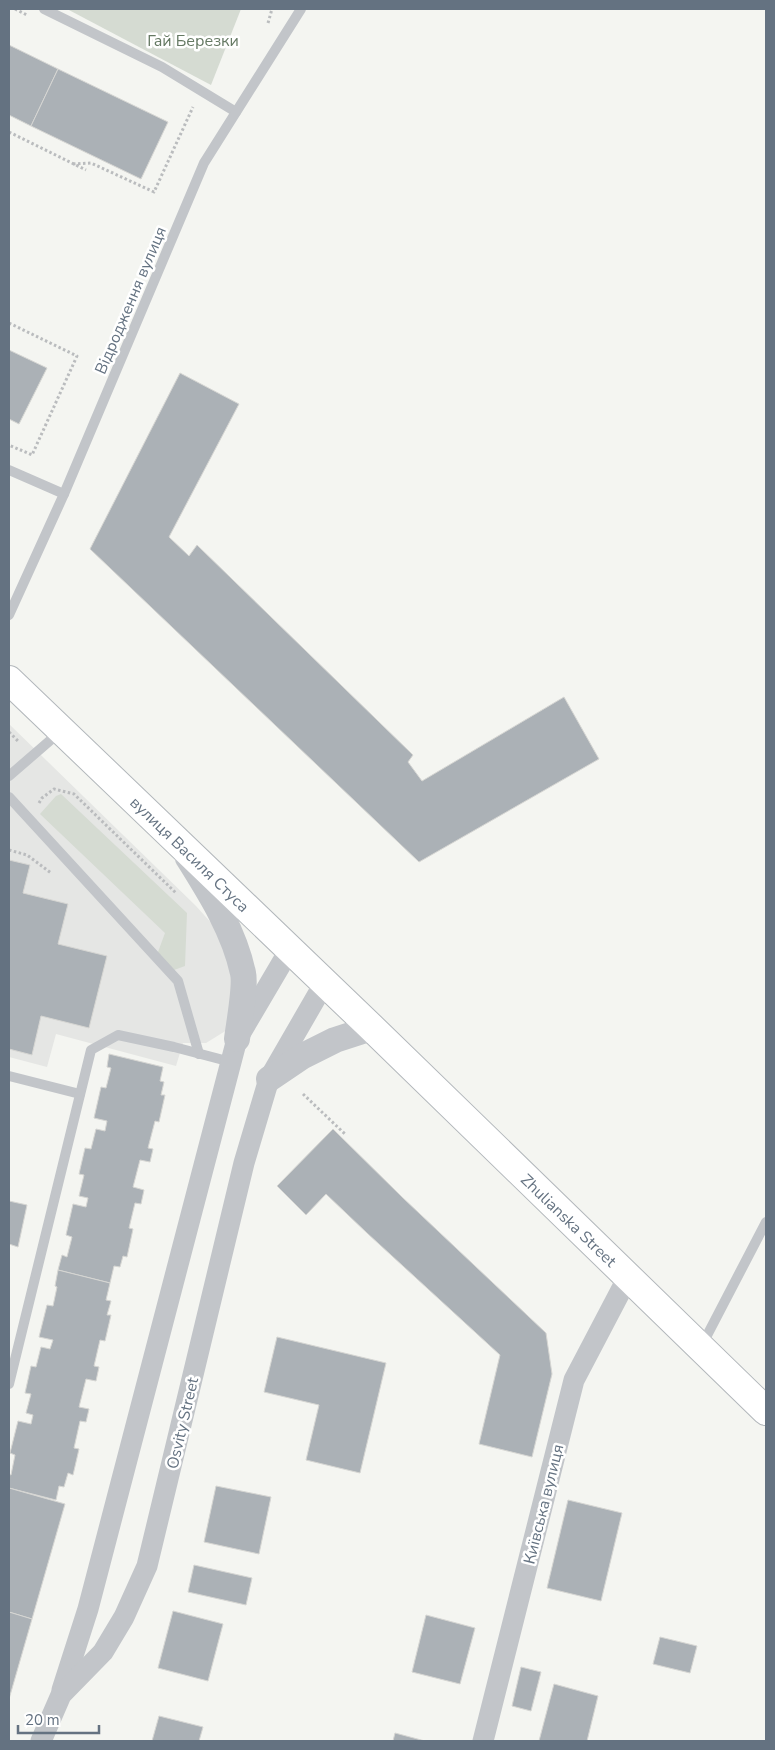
<svg xmlns="http://www.w3.org/2000/svg" width="775" height="1750" font-family="'Nunito Sans',sans-serif">
  <style>
    .built { fill: #e5e6e4 }
    .green { fill: #d5dbd2 }
    .building { fill: #abb1b6; stroke: #d6d6d3 }
    .lines { fill: none; stroke-linecap: round; stroke-linejoin: round }
    .secondary-casing { stroke: #b2b7bb; stroke-width: 30 }
    .path { stroke: #babcbe; stroke-width: 3; stroke-dasharray: 2.5 2.5; stroke-linecap: butt }
    .service { stroke: #c2c5c9; stroke-width: 10 }
    .minor { stroke: #c2c5c9; stroke-width: 21 }
    .tertiary { stroke: #c2c5c9; stroke-width: 26 }
    .secondary { stroke: #fff; stroke-width: 28 }
    .labels { text-anchor: middle; stroke-width: 5; stroke-linejoin: round; paint-order: stroke }
    .park-label { font-size: 16px; fill: #657963; stroke: #fff }
    .street-label { font-size: 16px; fill: #647281; stroke: #fff }
  </style>
  <rect width="100%" height="100%" fill="#f4f5f1"/>
  <!-- built -->
  <path class="built" d="M9,724L196,906L213,925L234,974L227,1030L206,1043H183L176,1066L56,1034L47,1067L9,1057Z"/>
  <!-- green -->
  <g class="green">
    <path d="M67,9H241L211,85Z"/>
    <path d="M61,794L187,913L185,966L166,973L157,965L158,952L165,933L40,814L56,796Z"/>
  </g>
  <!-- building -->
  <g class="building">
    <path d="M9,45L58,69L31,126L9,115Z"/>
    <path d="M58,69L168,122L141,179L31,126Z"/>
    <path d="M9,350L47,368L19,424L9,419Z"/>
    <path d="M180,373L239,404L169,537L189,556L197,545L413,755L408,762L422,781L564,697L599,759L419,862L90,549Z"/>
    <path d="M9,860L30,865L23,893L68,904L58,944L107,956L89,1028L41,1016L32,1055L9,1049Z"/>
    <path d="M109,1054L163,1067L160,1081L164,1082L161,1095H165L159,1122L155,1121L148,1148L153,1149L150,1162L140,1160L133,1187L144,1190L141,1204L135,1203L129,1228L133,1229L127,1257L123,1256L120,1267L114,1266L110,1283L58,1270L62,1255L67,1257L72,1237L66,1235L73,1204L86,1207L88,1198L79,1196L84,1175L79,1174L85,1148L91,1149L96,1129L105,1131L107,1121L94,1118L101,1087L106,1088L111,1068L107,1067Z"/>
    <path d="M333,1129L402,1197L546,1333L552,1374L532,1457L479,1444L500,1355L367,1233L326,1194L306,1215L277,1186Z"/>
    <path d="M9,1201L27,1205L18,1247L9,1244Z"/>
    <path d="M58,1270L110,1283L106,1300L111,1301L107,1315H111L105,1341L100,1340L94,1366L99,1367L96,1381L86,1379L79,1407L89,1409L86,1422L80,1421L74,1448L79,1449L73,1475L68,1473L64,1487L59,1486L56,1500L9,1488V1474L11,1475L15,1455L10,1453L18,1421L31,1424L33,1415L26,1413L31,1394L25,1393L31,1366L36,1367L41,1347L50,1349L53,1340L39,1337L47,1305L53,1306L57,1287L55,1286Z"/>
    <path d="M277,1337L386,1363L360,1473L306,1460L319,1405L264,1392Z"/>
    <path d="M216,1486L271,1497L259,1554L204,1542Z"/>
    <path d="M9,1488L65,1504L32,1619L9,1612Z"/>
    <path d="M568,1500L622,1513L601,1601L547,1588Z"/>
    <path d="M194,1565L252,1578L246,1605L188,1592Z"/>
    <path d="M173,1611L223,1624L208,1681L158,1668Z"/>
    <path d="M9,1612L32,1619L9,1699Z"/>
    <path d="M426,1615L475,1628L460,1684L412,1672Z"/>
    <path d="M660,1637L697,1646L690,1673L653,1664Z"/>
    <path d="M521,1667L541,1672L531,1711L512,1706Z"/>
    <path d="M554,1684L598,1696L587,1741H539Z"/>
    <path d="M159,1716L203,1727L199,1741H152Z"/>
    <path d="M395,1733L425,1741H393Z"/>
  </g>
  <g class="lines">
    <defs>
      <path id="secondary" d="M9,680L372,1028L766,1411"/>
    </defs>
    <!-- secondary casing -->
    <use href="#secondary" class="secondary-casing"/>
    <!-- path -->
    <g class="path">
      <path d="M15,9L27,15"/>
      <path d="M268,23L272,9"/>
      <path d="M9,132L86,170"/>
      <path d="M73,164L91,163L154,192L193,107"/>
      <path d="M9,323L77,356L32,455L9,445"/>
      <path d="M9,732L19,742"/>
      <path d="M39,803L42,798L54,789L74,794L176,893"/>
      <path d="M9,850L27,855L51,873"/>
      <path d="M303,1094L346,1135"/>
    </g>
    <!-- service -->
    <g class="service">
      <path d="M44,9L162,67L236,112"/>
      <path d="M9,470L64,494"/>
      <path d="M9,615L64,494L204,163L301,9"/>
      <path d="M9,776L61,731"/>
      <path d="M9,797L178,981L199,1054"/>
      <path d="M9,1076L80,1094"/>
      <path d="M701,1347L766,1222"/>
      <path d="M9,1384L91,1050L118,1035L174,1047L231,1062"/>
    </g>
    <!-- minor -->
    <g class="minor">
      <path d="M62,1690L88,1609L237,1039L290,949"/>
      <path d="M41,1741L61,1695L103,1652L124,1617L147,1566L244,1163L269,1079L325,982"/>
      <path d="M483,1741L574,1380L628,1277"/>
    </g>
    <!-- tertiary -->
    <g class="tertiary">
      <path d="M188,858C210,893 234,931 243,973C246,986 239,1023 237,1039"/>
      <path d="M269,1079L303,1056L335,1040L372,1028"/>
    </g>
    <!-- secondary -->
    <use href="#secondary" class="secondary"/>
  </g>
  <g class="labels">
    <!-- park labels -->
    <g class="park-label">
      <text x="193" y="46">Гай Березки</text>
    </g>
    <!-- street labels -->
    <g class="street-label">
      <text transform="translate(130 300) rotate(-67)" y="6">Відродження вулиця</text>
      <text transform="translate(190 854) rotate(44)" y="6">вулиця Василя Стуса</text>
      <text transform="translate(569 1220) rotate(44)" y="6">Zhulianska Street</text>
      <text transform="translate(182 1423) rotate(-77)" y="6">Osvity Street</text>
      <text transform="translate(543 1504) rotate(-76)" y="6">Київська вулиця</text>
    </g>
  </g>
  <!-- border -->
  <rect width="775" height="1750" fill="none" stroke="#647281" stroke-width="20"/>
  <!-- scale -->
  <path d="M18 1725v8h81v-8" fill="none" stroke="#647281" stroke-width="2.5"/>
  <text x="25" y="1725" font-size="15" fill="#647281" stroke="#ffffff" stroke-width="4" paint-order="stroke">20 m</text>
</svg>
